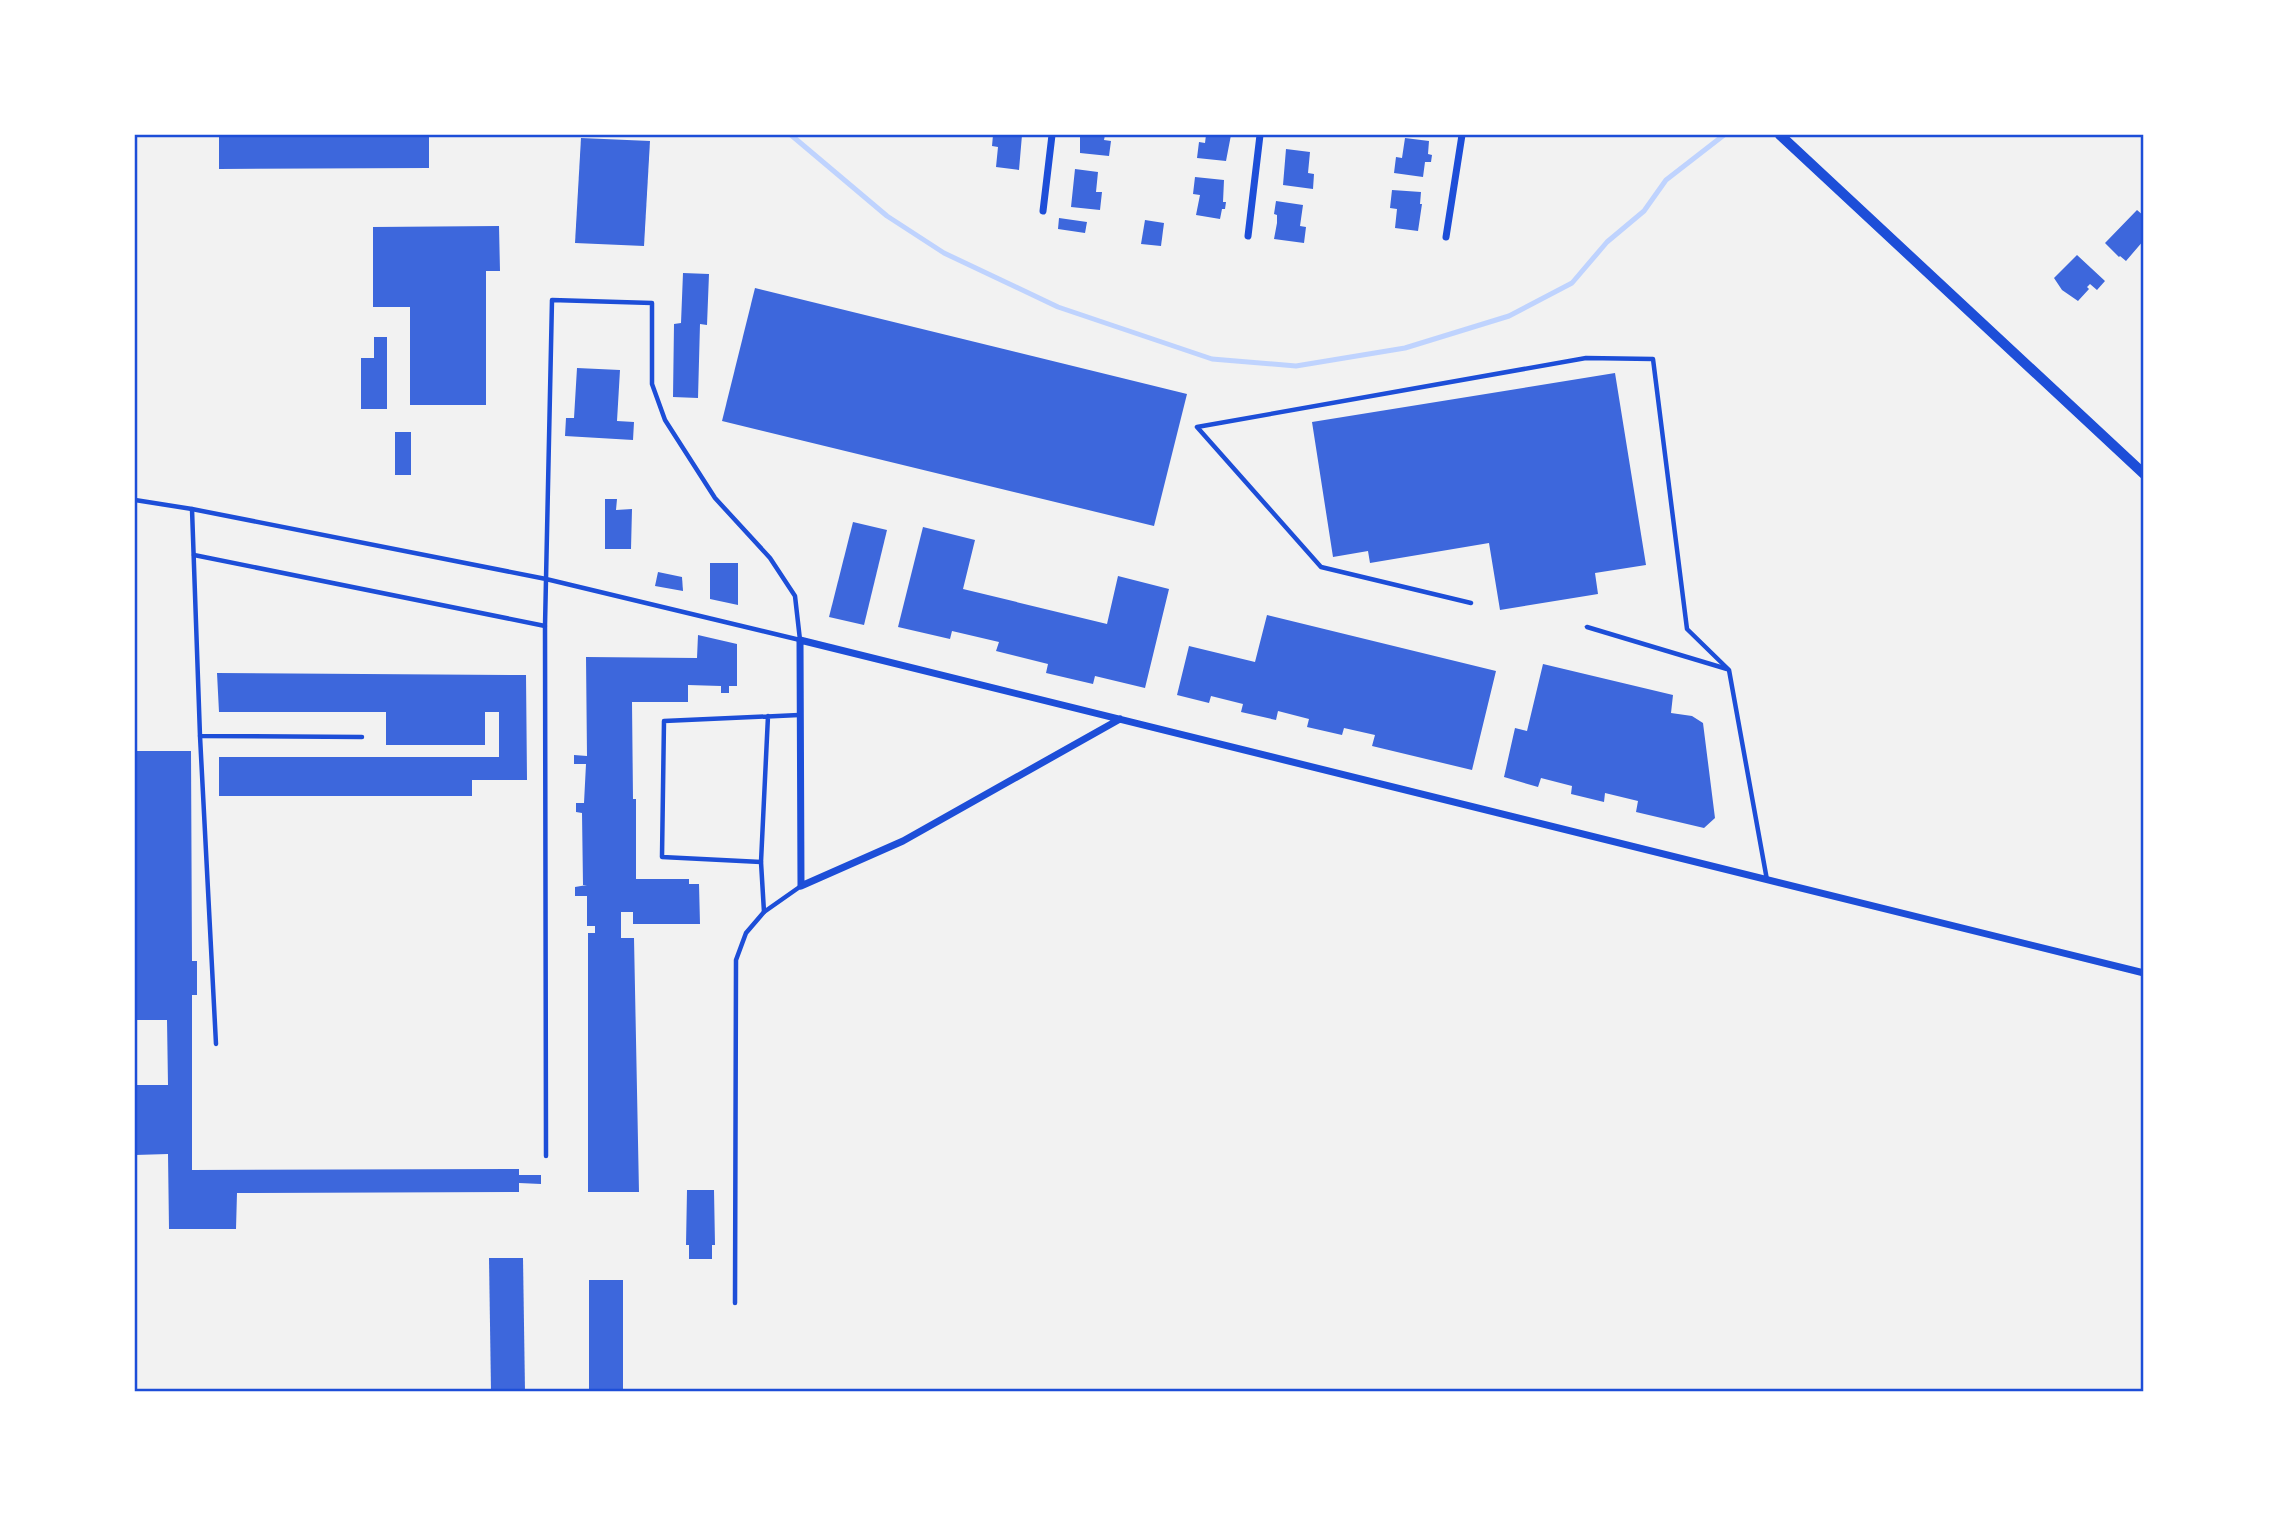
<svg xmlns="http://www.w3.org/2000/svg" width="2279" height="1526" font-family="Jost,sans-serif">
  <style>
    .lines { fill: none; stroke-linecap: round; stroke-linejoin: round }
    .stream { stroke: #bfd3fe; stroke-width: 5 }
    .building { fill: #3d67dc }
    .service { stroke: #1d4ed8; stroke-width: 4.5 }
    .minor { stroke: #1d4ed8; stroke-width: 7 }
    .tertiary { stroke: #1d4ed8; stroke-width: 10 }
    .neatline { fill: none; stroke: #1d4ed8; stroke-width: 2.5 }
  </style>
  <rect width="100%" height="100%" fill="#f2f2f2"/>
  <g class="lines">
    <!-- stream -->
    <path class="stream" d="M791,135L887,216L944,253L1058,307L1212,359L1296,366L1405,348L1509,316L1572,283L1607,242L1644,211L1666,180L1724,135"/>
  </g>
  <!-- building -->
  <g class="building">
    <path d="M219,135H429V168L219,169Z"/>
    <path d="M993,135H1022L1019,170L996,167L998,147L992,146Z"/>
    <path d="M1080,135H1105L1104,140L1111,141L1109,156L1080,153Z"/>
    <path d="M1206,135H1231L1226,161L1197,158L1199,142L1205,143Z"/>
    <path d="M581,138L650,141L644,246L575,243Z"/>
    <path d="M1405,138L1429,141L1428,154L1432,155L1431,162H1425L1423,177L1394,173L1396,157L1402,158Z"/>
    <path d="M1286,149L1310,152L1308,173L1314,174L1313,189L1283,185Z"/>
    <path d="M1075,169L1098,172L1096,192H1102L1100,210L1071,207Z"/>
    <path d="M1195,177L1224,180L1223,202H1226L1225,209H1222L1220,219L1196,215L1200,195L1193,194Z"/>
    <path d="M1392,190L1421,192L1420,204H1422L1418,231L1395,228L1397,209L1390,208Z"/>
    <path d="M1276,201L1303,205L1300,226L1306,227L1304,243L1274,239L1277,223V215L1274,214Z"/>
    <path d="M2137,210L2144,216V240L2126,261L2120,256L2119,257L2105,243Z"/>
    <path d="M1059,218L1087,222L1085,233L1058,229Z"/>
    <path d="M1145,220L1164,223L1161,246L1141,244Z"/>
    <path d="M499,226L500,271H486V405H410V307H373V227Z"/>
    <path d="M2077,255L2105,281L2097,290L2090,284L2087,287L2089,289L2078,301L2062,290L2054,278Z"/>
    <path d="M683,273L709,274L707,325L700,324L698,398L673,397L674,324L681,323Z"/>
    <path d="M755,288L1187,394L1154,526L722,421Z"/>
    <path d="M374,337H387V409H361V358H374Z"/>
    <path d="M577,368L620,370L617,421L634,422L633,440L565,436L566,418H574Z"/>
    <path d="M1615,373L1646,565L1595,573L1598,594L1500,610L1489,543L1370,563L1368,551L1333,557L1312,422Z"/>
    <rect x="395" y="432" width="16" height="43"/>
    <path d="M605,499H617L616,510L632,509L631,549H605Z"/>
    <path d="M853,522L887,530L864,625L829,617Z"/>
    <path d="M923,527L975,540L963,589L1107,624L1118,576L1169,589L1145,688L1095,676L1093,684L1046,673L1048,664L996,651L999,642L952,631L950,639L898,627Z"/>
    <path d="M710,563H738V605L710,599Z"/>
    <path d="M658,572L682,577L683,591L655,586Z"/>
    <path d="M1267,615L1496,671L1472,770L1372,746L1375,735L1344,728L1342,735L1307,727L1309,719L1278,711L1276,720L1241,712L1243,704L1211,696L1209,703L1177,695L1189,646L1255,662Z"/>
    <path d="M698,635L737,644V686H729V693H721V686L688,685V702H632L633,799H636V879H689V884H699L700,924H633V912H621V938H634L639,1192H588V933H595V926H587V896H575V887L587,885H583L582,813L576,812V803H584L586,764H574V755L587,756L586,657L697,658Z"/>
    <path d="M1543,664L1673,695L1671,713L1692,716L1703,723L1715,818L1704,828L1636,812L1638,801L1605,793L1604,802L1571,794L1572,786L1541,778L1538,787L1504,777L1515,728L1527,731Z"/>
    <path d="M217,673L526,675L527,780H472V796H219V757H499V712H485V745H386V712H219Z"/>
    <path d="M135,751H191L192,961H197V995H192V1170L519,1169V1175H541V1184L519,1183V1192L237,1193L236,1229H169L168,1154L135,1155V1085H168L167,1020H135Z"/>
    <path d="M687,1190H714L715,1245H712V1259H689V1245H686Z"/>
    <path d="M489,1258H523L525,1391H491Z"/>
    <rect x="589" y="1280" width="34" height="111"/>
  </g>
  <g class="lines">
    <!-- service -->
    <g class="service">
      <path d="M135,500L192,509L546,579L800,640L795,596L770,558L715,498L665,420L652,384V303L552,300L545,626L194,555"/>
      <path d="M192,509L200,736L362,737"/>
      <path d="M1471,603L1321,567L1197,427L1586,358L1653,359L1687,629L1729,670L1767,880"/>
      <path d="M545,626L546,1156"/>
      <path d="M1587,627L1727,669"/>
      <path d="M768,716L761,862L662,857L664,721L799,715"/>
      <path d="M200,736L216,1044"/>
      <path d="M761,862L764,912"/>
      <path d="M735,1303L736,960L746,933L764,912L801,886"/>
    </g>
    <!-- minor -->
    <g class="minor">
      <path d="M1043,211L1052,135"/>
      <path d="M1248,236L1260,135"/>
      <path d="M1446,237L1462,135"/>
      <path d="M1120,719L903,841L801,886L800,640L2144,973"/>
    </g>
    <!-- tertiary -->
    <path class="tertiary" d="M1780,135L2144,474"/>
  </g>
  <!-- border -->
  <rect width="2279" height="1526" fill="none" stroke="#ffffff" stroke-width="273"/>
  <rect x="136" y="136" width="2006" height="1254" class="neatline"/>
</svg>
